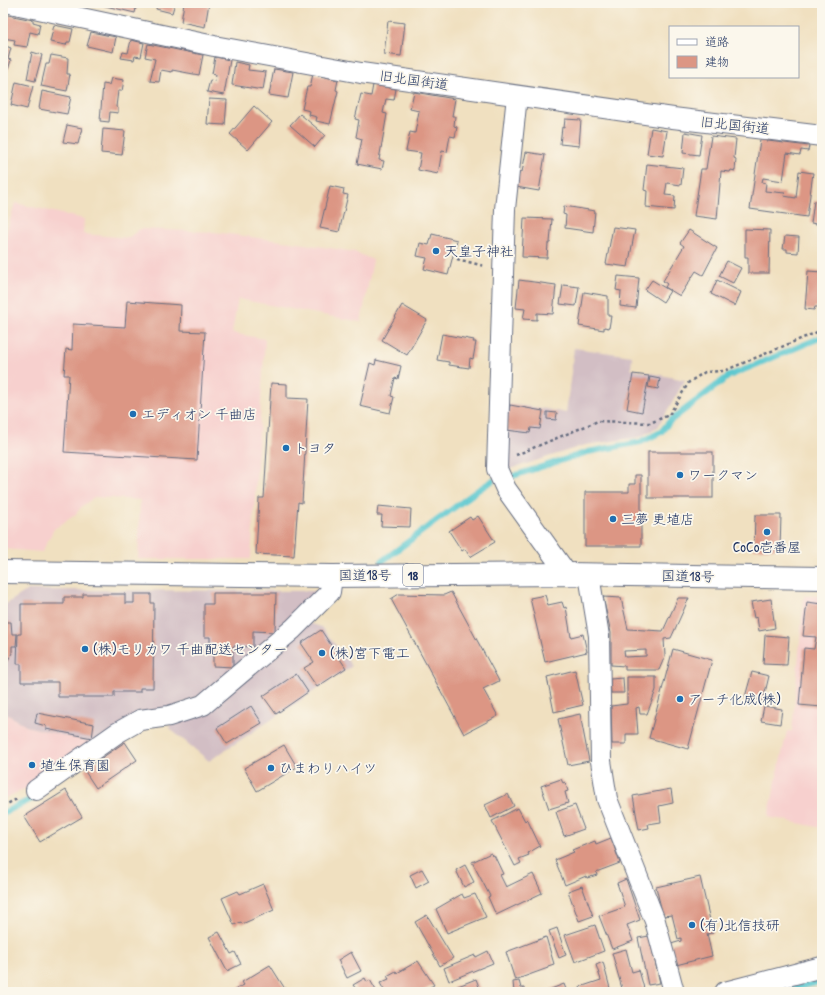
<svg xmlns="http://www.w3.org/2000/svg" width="825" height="995" font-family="'Patrick Hand','Klee One',sans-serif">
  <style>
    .built { fill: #f7d0ce }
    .industrial { fill: #d2bec4 }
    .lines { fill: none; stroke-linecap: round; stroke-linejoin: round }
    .stream { stroke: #5ac7cf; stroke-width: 6 }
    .building { fill: #dc9684; fill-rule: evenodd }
    .minor-casing { stroke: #666d80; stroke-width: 22 }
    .trunk-casing { stroke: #666d80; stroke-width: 24 }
    .path { stroke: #666d80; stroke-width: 2.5; stroke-dasharray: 3 3; stroke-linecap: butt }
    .minor { stroke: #fff; stroke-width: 20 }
    .trunk { stroke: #fff; stroke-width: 22 }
    .poi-dot { fill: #1f6fb2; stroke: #fbf7ec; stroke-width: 1.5 }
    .labels { text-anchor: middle; stroke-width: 3.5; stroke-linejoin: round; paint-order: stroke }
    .shield { fill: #fbf7ec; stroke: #5e6b89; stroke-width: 1 }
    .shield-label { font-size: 13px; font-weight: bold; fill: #1b2f5e }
    .street-label { font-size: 14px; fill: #1b2f5e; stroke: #fbf7ec }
    .poi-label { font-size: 14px; fill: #1b2f5e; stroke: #fbf7ec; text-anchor: start }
  </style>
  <rect width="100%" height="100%" fill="#fbf7ec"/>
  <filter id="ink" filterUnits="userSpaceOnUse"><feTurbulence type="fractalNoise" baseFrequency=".025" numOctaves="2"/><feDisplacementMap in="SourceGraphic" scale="8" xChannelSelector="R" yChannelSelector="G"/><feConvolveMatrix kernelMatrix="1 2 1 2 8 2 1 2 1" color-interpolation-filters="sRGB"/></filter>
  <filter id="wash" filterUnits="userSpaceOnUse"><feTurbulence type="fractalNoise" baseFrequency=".012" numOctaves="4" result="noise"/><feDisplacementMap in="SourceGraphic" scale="16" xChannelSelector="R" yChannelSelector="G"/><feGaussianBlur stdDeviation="0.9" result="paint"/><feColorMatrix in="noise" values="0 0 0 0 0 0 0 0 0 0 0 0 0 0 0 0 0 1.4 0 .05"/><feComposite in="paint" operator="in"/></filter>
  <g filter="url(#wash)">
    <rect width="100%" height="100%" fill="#f0e0c0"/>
    <!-- built -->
    <g class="built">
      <path d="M15,203L84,219L83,234L128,238L140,229L213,232L298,243L355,252L373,260L361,322L238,299L232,333L265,339L251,559H138L140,500L95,497L82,506L75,515L54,529L42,552L3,549V280L7,230Z"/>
      <path d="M804,596H822V828L768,817L787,731H792Z"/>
      <path d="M3,711L26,726L94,743L29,787L3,799Z"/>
    </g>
    <!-- industrial -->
    <g class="industrial">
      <path d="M574,348L632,356L631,369L685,380L658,427L640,437L585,445L507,470L506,404L541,408L566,413Z"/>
      <path d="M28,590L318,591L288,624L210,691L94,743L26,726L3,711V606Z"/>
      <path d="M309,623L321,627L352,666L209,761L169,728L172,720Z"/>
    </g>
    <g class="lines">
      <!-- stream -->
      <g class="stream">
        <path d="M510,477L588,452L641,442L661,432L670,421L729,376L822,337"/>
        <path d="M382,561L478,490L492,481"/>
        <path d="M3,813L38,796"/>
        <path d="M781,992L822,981"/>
      </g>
    </g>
    <g id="blocks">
      <!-- building -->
      <g class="building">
        <path d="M93,3H137L135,13Z"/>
        <path d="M157,3H175L172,13L156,9Z"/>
        <path d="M184,3H209L205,27L181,22Z"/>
        <path d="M3,14L33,20V22L40,24L38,34L30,32L27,47L14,45L15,40L3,38Z"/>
        <path d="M388,21L405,23L401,56L384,54Z"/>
        <path d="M54,25L73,29L70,42H67L66,45L50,42Z"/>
        <path d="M91,32L116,37L113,52L87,46Z"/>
        <path d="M131,40L144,43L141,57L135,56L134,60L121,58L123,52L128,53Z"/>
        <path d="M148,44L203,55L199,75L172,70V72L161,70L159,82L150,81L155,59L145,57Z"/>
        <path d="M3,45L11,48L8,59L11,60L8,70L5,69L3,74Z"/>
        <path d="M32,52L42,55L35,81L27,79Z"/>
        <path d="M51,55L68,58L67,74H70L67,91L41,86L46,64H49Z"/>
        <path d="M215,57L230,60L224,95L207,92L210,80L215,81L216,75L212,74Z"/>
        <path d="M235,62L249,65L248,70L266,72L263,90L232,85Z"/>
        <path d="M274,69L293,72L288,98L269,95Z"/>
        <path d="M313,74L338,80L336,90L338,91L330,124L316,121L317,117L309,115L310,111L302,109L307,87H310Z"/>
        <path d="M111,78L124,80L122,91H118L116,107L118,108V113L110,112L109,122L100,121L103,84L109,85Z"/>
        <path d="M16,82L33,86L27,109L11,105Z"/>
        <path d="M373,85L396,89L394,100L386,99L383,113L387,114L379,160L384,161L382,169L357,164L362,139L356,137L359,120L355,119L361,94L371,96Z"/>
        <path d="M42,91L71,97L67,114L39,109Z"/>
        <path d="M414,92L455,99L452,116H455L454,126L457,127L455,137L450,136L447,152L442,151L438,174L418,170L421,153L406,151L410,132L415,133L419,111L410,109Z"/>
        <path d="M209,99L227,100L225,125L207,124Z"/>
        <path d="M254,106L272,122L248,150L230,134Z"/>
        <path d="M300,114L325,135L315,147L290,125Z"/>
        <path d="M565,119L581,120L579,146L560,144L562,127L564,128Z"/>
        <path d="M67,125L82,128L78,144L63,142Z"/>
        <path d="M651,128L667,131L663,156L647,154Z"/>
        <path d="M103,129L125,131L122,155L101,153Z"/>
        <path d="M685,132L702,135L699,155L683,153Z"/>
        <path d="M711,136L736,139L734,158L736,159L735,171L731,170L730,172L721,171L717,219L694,216L701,169H706Z"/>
        <path d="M760,140L809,146L808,151L801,150L800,155L787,153L783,181L763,178L762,182L766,183L765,191L785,193L784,196L796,198L799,171L813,173L807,217L750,209Z"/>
        <path d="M526,152L545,155L539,191L516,187L519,171L522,172Z"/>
        <path d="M647,164L683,168L681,185L667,183L665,195L675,196L674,210L646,207L647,191L644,190Z"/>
        <path d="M330,186L344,189L343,194L348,195L339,232L320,228Z"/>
        <path d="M814,201L822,202V225L811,223Z"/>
        <path d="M564,206L595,211L593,232L565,228L566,215L563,214Z"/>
        <path d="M524,218L552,219L550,243H548L547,258L522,257Z"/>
        <path d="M613,227L635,230L628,267L606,264Z"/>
        <path d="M745,229L770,230L769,273H748V257H745Z"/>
        <path d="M689,230L717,248L703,275L696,271L680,296L665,287L667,284L663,281L684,246L680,243Z"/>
        <path d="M432,234L457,240L448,275L424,269L427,258L417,256L420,243L429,245Z"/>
        <path d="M785,236L799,237L798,253L787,252V249H783Z"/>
        <path d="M727,261L741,268L733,283L719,276Z"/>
        <path d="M808,271L822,272V307H815L814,310L805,309Z"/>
        <path d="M618,276L639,278L636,308L620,306L621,291L616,290Z"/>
        <path d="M519,280L556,285L553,314L537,313V320L523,319L525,309L516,308Z"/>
        <path d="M652,280L670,291L663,302L645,290Z"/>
        <path d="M717,280L741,292L735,306L711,294Z"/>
        <path d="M563,285L579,287L576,306L560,304Z"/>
        <path d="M584,292L608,296V316H611L609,328L604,327V330L579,326Z"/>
        <path d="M127,301L181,305L180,331L205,332L197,460L64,452L69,375H64L66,349L72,350L73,324L125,327Z"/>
        <path d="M402,305L427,320L407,355L382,340Z"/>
        <path d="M442,334L474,340L473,342H476L473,359L470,358L469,368L449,365V362L437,360Z"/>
        <path d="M376,360L401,366L398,379L395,378L391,396L394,397L390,413L360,406L370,363L375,365Z"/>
        <path d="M633,374L649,376L642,412L627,409Z"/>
        <path d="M650,377L660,379L658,389L648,387Z"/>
        <path d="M271,383L287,384V398L308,399L302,503L298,502L294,556L256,554L259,498H264Z"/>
        <path d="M510,405L543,411L540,429L531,428L530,433L506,430Z"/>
        <path d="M547,412L557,413L556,420L547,419Z"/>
        <rect x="648" y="452" width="65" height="46"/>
        <path d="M635,475H641V546H585V492H629V484H635Z"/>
        <path d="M378,506L411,509L410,527L381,526L382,515H377Z"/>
        <path d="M755,515H781L780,549H754Z"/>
        <path d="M478,516L495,542L470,557L465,549L462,551L449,531L470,517L472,520Z"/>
        <path d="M451,592L499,681L483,689L498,716L464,734L391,599L399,594L444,595Z"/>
        <path d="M213,593H276L275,632L253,631V647L233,646V667L213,666V643H210V637H204V604H213Z"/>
        <path d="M83,594H125V603H134V594H151V603H154L153,688H140V692H114V697H58V682H21V664H17L18,634H21V604H64V597H83Z"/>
        <path d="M545,595L548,605L562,602L564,608L566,607L571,637L583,634L587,652L545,662L530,598Z"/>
        <path d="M603,597L621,598L628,629L663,631L678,598H689L671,638L664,639L665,656L659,670H625V666L611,665V633ZM646,650V656L625,657L624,651Z"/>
        <path d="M771,599L775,628L759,631L757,617L754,618L751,602Z"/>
        <path d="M807,602L822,604V707L799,705L804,648L814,649L816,637L803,636Z"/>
        <path d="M3,622H11L12,634H17L16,646H12V653L3,669Z"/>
        <path d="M321,630L346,668L317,687L304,668L314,662L301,643Z"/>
        <path d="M765,635L789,637L787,665L763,664Z"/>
        <path d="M673,649L712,660L688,749L649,738Z"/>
        <path d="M575,670L583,705L554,712L547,677Z"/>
        <path d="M752,672L769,676L763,701L745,697Z"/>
        <path d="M296,674L308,692L276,714L263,696Z"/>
        <path d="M627,677H656V690L647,714H640L639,707L636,708L638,734H626V744H612L611,706L627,704Z"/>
        <path d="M623,678L624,693H611L610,679Z"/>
        <path d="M251,706L262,723L227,744L217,728Z"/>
        <path d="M764,706L782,709L780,724L761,721Z"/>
        <path d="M37,713L94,724L92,738L46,729V726L35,723Z"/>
        <path d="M580,714L589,761L568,765L558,719Z"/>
        <path d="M125,742L137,760L96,788L84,770Z"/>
        <path d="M284,745L297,767L257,791L244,768Z"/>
        <path d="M561,779L563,783L565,782L568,791L565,792L568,803L549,809L541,786Z"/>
        <path d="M671,789L673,803L659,806L661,822L648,824L649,828L639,830L633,796Z"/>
        <path d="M66,790L82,817L40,842L24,816Z"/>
        <path d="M508,794L514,806L491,818L485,805Z"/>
        <path d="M575,805L584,829L564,836L556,812Z"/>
        <path d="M518,808L525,821L527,819L540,846L528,853L529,855L519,859L521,863L515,866L492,821Z"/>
        <path d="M611,838L620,863L596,872L597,875L587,878L586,876L565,885L555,860L574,852L572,850L595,841L596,844Z"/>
        <path d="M491,853L492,856L494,855L503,874L500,875L506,887L533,874L542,893L496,915L488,897L490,896L472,862Z"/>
        <path d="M465,865L474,882L464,887L456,870Z"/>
        <path d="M422,869L429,881L416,888L410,875Z"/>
        <path d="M700,877L713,933L707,934L712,956L676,965L671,944L681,941V938L678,939L672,915L663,916L656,887Z"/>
        <path d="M626,879L640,920L627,925L633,941L612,949L599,916L625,907L617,883Z"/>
        <path d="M263,884L274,910L242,924L241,922L234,925L222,898L238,891L240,894Z"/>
        <path d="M582,886L593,916L579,921L568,891Z"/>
        <path d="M462,894L464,898L475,894L486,917L447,933L436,909Z"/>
        <path d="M427,915L453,958L440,966L415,922Z"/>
        <path d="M595,925L604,951L575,962L565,935Z"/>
        <path d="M557,928L566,955L559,958L549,931Z"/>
        <path d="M219,932L231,954L235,952L241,964L227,971L209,937Z"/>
        <path d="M649,936L660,983L648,985L638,938Z"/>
        <path d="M546,937L554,964L548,966V968L515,980L506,952Z"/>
        <path d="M626,949L632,972L639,970L645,992H623L612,953Z"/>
        <path d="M488,951L493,963L449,981L444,968L475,955L476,957Z"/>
        <path d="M351,952L361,971L347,978L338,960Z"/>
        <path d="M418,961L434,985L421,992H385L380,983L389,979L387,976L396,971L397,973Z"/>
        <path d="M603,962L611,992H582L580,987L601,980L596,965Z"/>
        <path d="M270,965L287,992H238L236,989L244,985L242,982Z"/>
        <path d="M365,978L367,982L370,980L377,992H349L356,989L353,985Z"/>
        <path d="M476,979L481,992H455L453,988Z"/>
        <path d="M519,981L521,988H524L525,992H514L513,982Z"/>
        <path d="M564,984L567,992H552L551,989Z"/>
      </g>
    </g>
  </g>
  <g filter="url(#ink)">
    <use href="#blocks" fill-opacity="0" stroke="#666d80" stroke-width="1"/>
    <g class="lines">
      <defs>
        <g id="minor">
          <path d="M10,3L214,46L361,73L673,118L822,136"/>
          <path d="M517,96L505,209L497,469L506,489L567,574"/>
          <path d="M589,575L599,636L601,761L607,799L655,921L674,992"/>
          <path d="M36,790L117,733L140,720L169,716L203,705L293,629L330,592L332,576"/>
          <path d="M725,992L822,967"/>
        </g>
        <path id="trunk" d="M3,572L332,576L567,574L822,578"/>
      </defs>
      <!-- minor casing -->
      <use href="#minor" class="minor-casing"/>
      <!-- trunk casing -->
      <use href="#trunk" class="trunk-casing"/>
      <!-- path -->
      <g class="path">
        <path d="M457,259L484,266"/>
        <path d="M516,455L598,421L650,423L669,415L689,382L705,372L724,371L822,330"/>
        <path d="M3,806L19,798"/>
      </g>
      <!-- minor -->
      <use href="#minor" class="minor"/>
      <!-- trunk -->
      <use href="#trunk" class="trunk"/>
    </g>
  </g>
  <!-- markers -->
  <g class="poi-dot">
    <circle cx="436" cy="251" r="4"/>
    <circle cx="133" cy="414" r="4"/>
    <circle cx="286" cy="448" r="4"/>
    <circle cx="680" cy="475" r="4"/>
    <circle cx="613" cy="519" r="4"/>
    <circle cx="767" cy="532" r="4"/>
    <circle cx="85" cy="649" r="4"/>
    <circle cx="322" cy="653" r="4"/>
    <circle cx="680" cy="699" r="4"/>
    <circle cx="32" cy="765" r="4"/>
    <circle cx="271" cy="768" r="4"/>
    <circle cx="692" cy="925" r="4"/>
  </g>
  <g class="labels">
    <!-- shield labels -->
    <rect class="shield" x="403" y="564" width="20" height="22" rx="3"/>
    <g class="shield-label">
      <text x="413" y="580">18</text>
    </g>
    <!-- street labels -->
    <g class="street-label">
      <text transform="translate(414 80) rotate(8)" y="5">旧北国街道</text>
      <text transform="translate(735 125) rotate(6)" y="5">旧北国街道</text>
      <text x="365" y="580">国道18号</text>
      <text transform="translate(688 576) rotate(1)" y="5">国道18号</text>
    </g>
    <!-- poi labels -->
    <g class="poi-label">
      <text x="444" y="256">天皇子神社</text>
      <text x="141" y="419">エディオン 千曲店</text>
      <text x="294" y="453">トヨタ</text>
      <text x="688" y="480">ワークマン</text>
      <text x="621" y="524">三夢 更埴店</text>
      <text x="767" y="552" text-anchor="middle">CoCo壱番屋</text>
      <text x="93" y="654">(株)モリカワ 千曲配送センター</text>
      <text x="330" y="658">(株)宮下電工</text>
      <text x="688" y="704">アーチ化成(株)</text>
      <text x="40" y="770">埴生保育園</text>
      <text x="279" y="773">ひまわりハイツ</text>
      <text x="700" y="930">(有)北信技研</text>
    </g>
  </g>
  <!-- margin -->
  <rect width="825" height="995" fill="none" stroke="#fbf7ec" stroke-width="16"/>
  <!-- legend -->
  <rect x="669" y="26" width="130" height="52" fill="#fbf7ec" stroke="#a1a7b3"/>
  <rect x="677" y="39" width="20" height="6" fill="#ffffff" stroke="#a1a7b3"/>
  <text x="705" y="46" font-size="12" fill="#1b2f5e">道路</text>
  <rect x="677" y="56" width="20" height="12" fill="#dc9684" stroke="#a1a7b3"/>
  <text x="705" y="66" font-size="12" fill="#1b2f5e">建物</text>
</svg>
